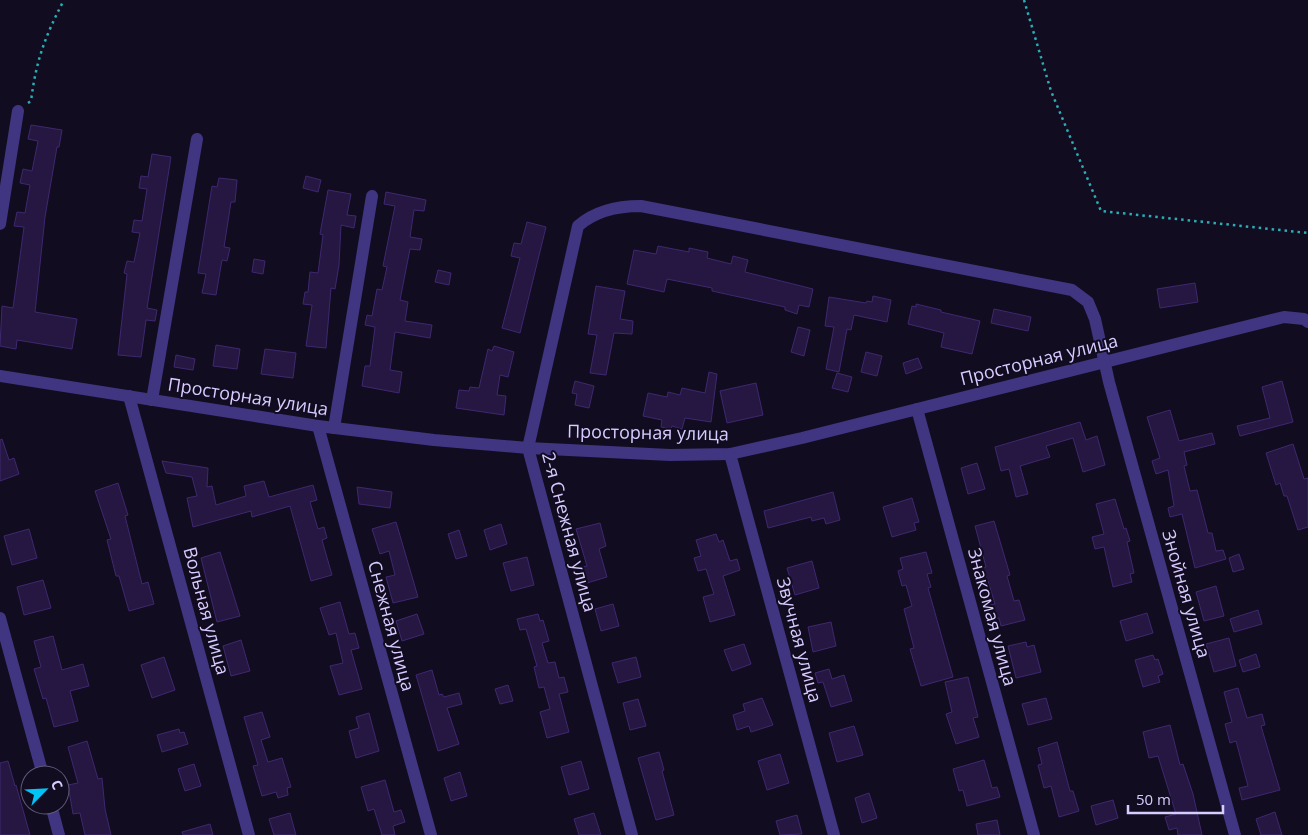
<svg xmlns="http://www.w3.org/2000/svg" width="1308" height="835" font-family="'Open Sans',sans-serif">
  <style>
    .building { fill: #251742; stroke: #3e286f }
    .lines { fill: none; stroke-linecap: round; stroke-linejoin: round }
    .path { stroke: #29aeb5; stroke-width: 2.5; stroke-dasharray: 2.5 4; stroke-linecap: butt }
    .street { stroke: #403581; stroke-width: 12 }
    .labels { text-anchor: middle; stroke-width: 4; stroke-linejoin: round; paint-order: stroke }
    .street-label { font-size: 18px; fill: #d7cbff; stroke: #120c20 }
  </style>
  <rect width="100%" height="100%" fill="#120c20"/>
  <!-- building -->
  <g class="building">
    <path d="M31,125L62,130L59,147H57L45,217L35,312L77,319L72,349L17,340L16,349L0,346L2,306L13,308L24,227L14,226L17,212L25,213L30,185L20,183L23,169L32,171L38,141L28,139Z"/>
    <path d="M152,154L171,157L147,308L157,310L155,321L146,320L141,357L118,355L127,274L124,273L127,261L134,262L140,233L132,232L134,220L142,221L147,189L139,188L141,176L148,177Z"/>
    <path d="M306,176L321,180L318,192L303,188Z"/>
    <path d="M219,178L237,180L235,202H231L224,247L230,248L227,261L222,260L216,295L202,293L206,274L198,273L212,186L217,187Z"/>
    <path d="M328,190L351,194L347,215L356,216L354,228L341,225L339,265L335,289L331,288L326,348L306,346L312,305L303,304L305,292H308L310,272L318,273L323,235L320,234Z"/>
    <path d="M386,192L426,200L424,211L414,210L410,237L422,239L420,250L410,249L400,300L408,302L405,321L432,325L430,338L395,332L390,370L402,372L399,393L362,386L365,366H370L375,327L365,325L367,315L372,316L377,289L382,290L387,267L383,266L395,206L384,204Z"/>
    <path d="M527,222L546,227L520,333L502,328L520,258L511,256L514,243L521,244Z"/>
    <path d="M658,246L689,252V248L708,252L707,258L731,264L733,256L748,260L745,272L813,289L809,307L799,305L797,314L785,310V307L712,291V288L667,279L664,292L627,284L634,250L656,254Z"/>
    <path d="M254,259L265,261L263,274L252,272Z"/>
    <path d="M438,270L451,273L449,285L435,282Z"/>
    <path d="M1195,283L1198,302L1160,308L1157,289Z"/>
    <path d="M596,286L625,291L620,319L633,321L632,334L614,333L606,375L590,373L597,335L588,334Z"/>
    <path d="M873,296L891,300L887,322L854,315L851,330L847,329L839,372L826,369L834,327L825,326L829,297L866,303L867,301L872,302Z"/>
    <path d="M916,304L941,310V312L980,321L972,354L941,347L944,333L908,324L912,306L916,307Z"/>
    <path d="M994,309L1031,317L1028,331L991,323Z"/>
    <path d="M798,327L810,330L804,356L791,352Z"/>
    <path d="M216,345L240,349L237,369L213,366Z"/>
    <path d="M494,346L514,352L508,377L500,375L497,395L506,396L504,415L456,408L459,390L469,391L470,387L479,388L488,349L492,351Z"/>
    <path d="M265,349L296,353L293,378L261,374Z"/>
    <path d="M866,352L882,356L877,376L861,372Z"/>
    <path d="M176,355L195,359L193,370L174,367Z"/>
    <path d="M918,358L922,368L906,374L903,363Z"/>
    <path d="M709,372L717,374L711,422L685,418L682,429L672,426L671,429L661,427L662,420L643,416L648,393L667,397L668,392L680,395L682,388L705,393Z"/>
    <path d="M837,373L852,377L848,392L832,388Z"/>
    <path d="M575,381L594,386L589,408L575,405L577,394L572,393Z"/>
    <path d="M1282,381L1293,422L1240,436L1237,426L1270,418L1262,387Z"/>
    <path d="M756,383L763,415L727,423L720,391Z"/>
    <path d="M1170,410L1179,441L1212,433L1215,444L1184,452L1187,465L1184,466L1190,491L1197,490L1208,533H1212L1216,551L1223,550L1226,559L1195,568L1182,514L1170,517L1168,508L1174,506L1168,470L1156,474L1152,461L1160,458L1147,417Z"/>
    <path d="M1080,422L1086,440L1097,436L1105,465L1083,472L1073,438L1046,446L1050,457L1020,466L1028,494L1016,497L1009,469L1001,471L995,447Z"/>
    <path d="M2,439L9,460L14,458L19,474L0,481V440Z"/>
    <path d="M1293,444L1304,479L1308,478V527L1298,530L1287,496H1284L1280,483L1276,485L1266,453Z"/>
    <path d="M162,461L208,468L207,487L212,486L216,505L246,496L244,486L264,481L269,497L313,485L317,500L310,502L318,529L324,527L327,538L322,540L332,575L311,581L290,506L252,517L251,511L193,527L187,498L197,496L192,477L166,473Z"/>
    <path d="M977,463L985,489L968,494L961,468Z"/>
    <path d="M118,483L128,515L125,516L142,584L148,582L154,604L129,611L119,576H116L107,540L111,539L95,491Z"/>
    <path d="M357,487L392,492L390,508L359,504Z"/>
    <path d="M833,492L840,520L826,524L824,518L812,521L811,517L768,528L764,511Z"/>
    <path d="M912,498L919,522L914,523L916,530L892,537L883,507Z"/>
    <path d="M1115,499L1124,529L1126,528L1130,541L1127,542L1134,573L1130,574L1132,582L1113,587L1104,547L1095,549L1092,537L1104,534L1096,504Z"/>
    <path d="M994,521L1010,575L1007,576L1014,601L1019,600L1025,620L1001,626L999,618L994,619L990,605L995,604L988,581L979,583L975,570L986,567L975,526Z"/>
    <path d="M396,522L418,597L393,603L386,577L395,575L389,551L380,554L372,529Z"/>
    <path d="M600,523L606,546L599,549L607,577L587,583L582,567L587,566L576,529Z"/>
    <path d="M501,524L507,544L490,550L484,530Z"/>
    <path d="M29,529L37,558L12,565L4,536Z"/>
    <path d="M459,530L467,556L456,559L448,534Z"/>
    <path d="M716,534L719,542L723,540L730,561L737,559L740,570L723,576L735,615L710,622L703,597L714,594L706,569L698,571L694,558L701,556L696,540Z"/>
    <path d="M220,552L240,616L217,622L201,558Z"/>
    <path d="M926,552L932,573L927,574L931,587L928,588L953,677L921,686L910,649L914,648L904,609L912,606L906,585L902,586L898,571L903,569L900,558Z"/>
    <path d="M1239,554L1244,569L1233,572L1229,558Z"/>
    <path d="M527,557L534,585L511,591L503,563Z"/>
    <path d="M812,561L819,588L795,595L787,568Z"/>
    <path d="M43,580L51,608L24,615L17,587Z"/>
    <path d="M1216,586L1224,616L1204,621L1196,592Z"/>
    <path d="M340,602L349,634L355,633L359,648L351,650L362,689L339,695L330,666L343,663L336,633L329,635L320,608Z"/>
    <path d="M613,604L619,626L601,631L595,609Z"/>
    <path d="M1258,610L1262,624L1234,632L1230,619Z"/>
    <path d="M1147,613L1153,633L1126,641L1120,621Z"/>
    <path d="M417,614L424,634L402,641L396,621Z"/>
    <path d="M538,614L540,621L543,620L549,641L542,643L548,663L555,662L559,678L564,677L568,692L559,694L569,732L547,738L540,712L550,709L544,687L539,688L534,667L537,666L526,629L520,630L517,619Z"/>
    <path d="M831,622L836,646L813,652L808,627Z"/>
    <path d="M53,636L62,670L83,664L89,686L70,691L78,721L54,727L46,698L43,699L34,669L41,667L34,641Z"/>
    <path d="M1229,638L1236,666L1214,672L1206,644Z"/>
    <path d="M241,640L250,671L231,676L223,646Z"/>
    <path d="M1026,642L1027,647L1034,645L1041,672L1016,678L1008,646Z"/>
    <path d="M744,644L751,664L732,671L724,650Z"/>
    <path d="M1256,654L1260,667L1243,672L1239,660Z"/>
    <path d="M1153,655L1155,660L1158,659L1163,674L1158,676L1160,682L1143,687L1135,660Z"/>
    <path d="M164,657L175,690L152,698L141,665Z"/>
    <path d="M636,657L641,677L618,683L612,663Z"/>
    <path d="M829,669L832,679L844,675L852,701L831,707L823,682L818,683L815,673Z"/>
    <path d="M432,670L439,695L442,694L444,697L459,693L462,704L447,708L459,744L438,751L416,675Z"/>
    <path d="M968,677L978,717L973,718L979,737L956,744L946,714L952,712L945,682Z"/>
    <path d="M508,685L513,701L500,704L495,689Z"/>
    <path d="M1238,688L1247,718L1262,714L1265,725L1261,726L1280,790L1242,800L1239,788L1248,786L1236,741L1230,743L1225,724L1232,722L1224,692Z"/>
    <path d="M762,698L773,725L751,732L749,726L737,730L733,715L745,711L743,704Z"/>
    <path d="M1046,698L1052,719L1028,725L1022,704Z"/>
    <path d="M638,699L646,726L630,730L623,703Z"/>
    <path d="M262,712L270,737L261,740L268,762L282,758L291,787L287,788L288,795L278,798L276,792L262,796L253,766L258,765L244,717Z"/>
    <path d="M369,713L379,751L356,758L349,731L359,728L356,717Z"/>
    <path d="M1170,725L1180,765L1183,764L1193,794L1202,835H1178L1177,828L1169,830L1165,817L1176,814L1158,756L1149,758L1143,732Z"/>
    <path d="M854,726L863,755L837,762L829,733Z"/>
    <path d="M179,729L180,733L184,732L188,744L162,752L157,735Z"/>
    <path d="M87,741L98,779L102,778L105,809L111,835H85L80,813L73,814L68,785L78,783L68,747Z"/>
    <path d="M1057,742L1070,791H1073L1079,811L1059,817L1051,786L1044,788L1038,765L1042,764L1038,748Z"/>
    <path d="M659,752L664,770L662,771L674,815L656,820L638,758Z"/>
    <path d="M780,754L789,783L767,790L758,761Z"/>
    <path d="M984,760L992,788L997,787L1000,797L967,806L963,790L959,791L953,769Z"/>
    <path d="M8,761L15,786L16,785L30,835H0V763Z"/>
    <path d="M581,761L589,789L569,795L561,767Z"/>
    <path d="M194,764L201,786L185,791L178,769Z"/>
    <path d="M460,772L467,796L451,801L444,778Z"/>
    <path d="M385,780L394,812L401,810L405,822L393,826L395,835H382L374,809L368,811L361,787Z"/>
    <path d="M869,793L877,818L862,823L855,798Z"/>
    <path d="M1113,800L1118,818L1096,825L1091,806Z"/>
    <path d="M1275,812L1282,835H1261L1256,819Z"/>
    <path d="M290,813L296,835H274L269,819Z"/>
    <path d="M594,813L601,835H579L574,819Z"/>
    <path d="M797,815L802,834L780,835L776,821Z"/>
    <path d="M997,820L1000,835H978L976,824Z"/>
    <path d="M210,824L213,835H183L182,832Z"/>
  </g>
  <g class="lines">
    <!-- path -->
    <g class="path">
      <path d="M1024,0L1051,91L1101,211L1308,233"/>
      <path d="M28,103L31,101C36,61 45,36 64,0"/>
    </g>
    <!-- street -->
    <g class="street">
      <path d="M0,224L18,111"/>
      <path d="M0,376L318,426L434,440L528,448L670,455L730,454L802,438L1284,317L1304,319L1308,322"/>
      <path d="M129,396L249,835"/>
      <path d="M152,400L197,139"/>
      <path d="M917,409L1034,835"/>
      <path d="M318,426L431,835"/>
      <path d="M334,428L372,196"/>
      <path d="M730,454L834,835"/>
      <path d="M0,618L43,775"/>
      <path d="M51,805L59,835"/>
      <path d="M632,835L528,448L578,226C596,210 618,206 641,206L1072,290L1088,302L1095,319L1109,382L1235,835"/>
    </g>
  </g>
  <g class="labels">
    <!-- street labels -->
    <g class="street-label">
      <text transform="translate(1039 360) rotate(-14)" y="6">Просторная улица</text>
      <text transform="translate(248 397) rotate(9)" y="6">Просторная улица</text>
      <text transform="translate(648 433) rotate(1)" y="6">Просторная улица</text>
      <text transform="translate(569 532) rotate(75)" y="6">2-я Снежная улица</text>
      <text transform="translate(1186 594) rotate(74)" y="6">Знойная улица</text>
      <text transform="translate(206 611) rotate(75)" y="6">Вольная улица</text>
      <text transform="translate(992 617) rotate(75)" y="6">Знакомая улица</text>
      <text transform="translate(391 626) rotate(75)" y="6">Снежная улица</text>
      <text transform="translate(799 640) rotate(75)" y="6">Звучная улица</text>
    </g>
  </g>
  <!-- north arrow -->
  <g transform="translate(45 790) rotate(66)"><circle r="24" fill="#120c20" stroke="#615879"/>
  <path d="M0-4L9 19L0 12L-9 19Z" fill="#00c3f6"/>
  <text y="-8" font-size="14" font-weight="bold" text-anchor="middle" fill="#d7cbff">С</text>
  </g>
  <!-- scale -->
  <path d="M1128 805v8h95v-8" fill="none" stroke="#d7cbff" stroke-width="2.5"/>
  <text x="1136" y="805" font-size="15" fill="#d7cbff" stroke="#120c20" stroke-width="4" paint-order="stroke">50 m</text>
</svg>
